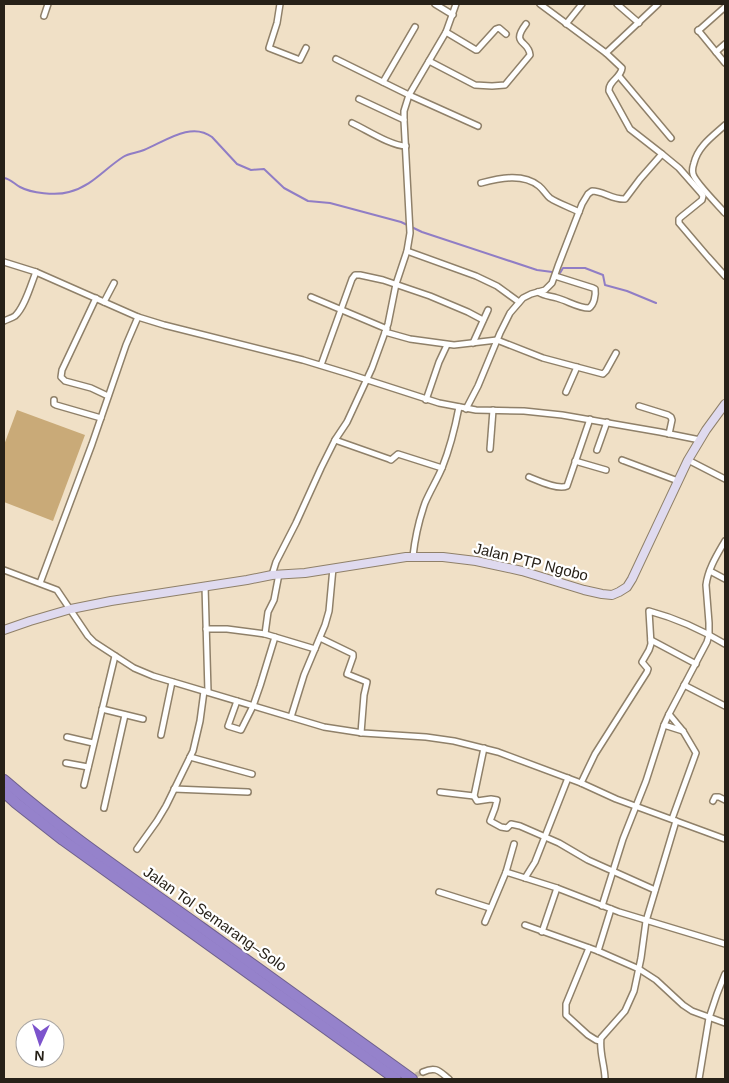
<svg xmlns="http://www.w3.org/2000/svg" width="729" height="1083" font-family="Arial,sans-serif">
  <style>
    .green { fill: #c9aa78 }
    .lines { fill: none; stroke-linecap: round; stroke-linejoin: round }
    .stream { stroke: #907dc5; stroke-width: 2 }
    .street-tunnel { stroke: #c8baa3; stroke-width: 5; stroke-dasharray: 5 2.5; stroke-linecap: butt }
    .street-casing { stroke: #8f8069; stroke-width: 8 }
    .secondary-casing { stroke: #8f8069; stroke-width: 10 }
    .highway-casing { stroke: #6e608c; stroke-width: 12 }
    .street { stroke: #fff; stroke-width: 5 }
    .secondary { stroke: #dfdaef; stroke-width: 8 }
    .highway { stroke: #9582cb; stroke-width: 10 }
    .labels { text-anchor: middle; stroke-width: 4.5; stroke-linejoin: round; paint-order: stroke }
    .street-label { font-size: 15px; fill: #272118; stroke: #fff }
  </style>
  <rect width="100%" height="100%" fill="#f0e0c6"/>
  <!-- green -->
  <path class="green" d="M17,410L85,435L53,521L4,502V445Z"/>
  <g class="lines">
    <!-- stream -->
    <path class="stream" d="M4,178C11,179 14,184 20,187C31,193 56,196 69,192C92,186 103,170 123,157C129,153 137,153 144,150C164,142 191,121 212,137L237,164L251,170L264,169L284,188L308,201L330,203L401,222L422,232L537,270L560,273L563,268H585L603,275L605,285L627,291L656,303"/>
    <!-- street-tunnel -->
    <path class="street-tunnel" d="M409,1078L423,1072"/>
    <defs>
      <g id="street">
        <path d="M280,4L277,23L269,48L300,60L306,48"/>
        <path d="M435,4L453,15"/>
        <path d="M540,4L606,53L658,4"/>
        <path d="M617,4L639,23"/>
        <path d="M44,16L48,4"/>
        <path d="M566,24L582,4"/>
        <path d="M698,30L725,63"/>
        <path d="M698,31L725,7"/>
        <path d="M446,32L476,50H477L496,29L499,28L506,34"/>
        <path d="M716,52L725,44"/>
        <path d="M336,59L409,95L478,126"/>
        <path d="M429,61L475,85L492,86L505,85L530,55C529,40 510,45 526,24"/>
        <path d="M619,76L671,138"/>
        <path d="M383,82L415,27"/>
        <path d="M359,99L404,120"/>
        <path d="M352,123C367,130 391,146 406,146"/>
        <path d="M725,125C713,136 698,146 694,163C693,166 692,171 693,174C695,182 719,206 725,213"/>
        <path d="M662,154L679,168L701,193L703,196L702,200L681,217L679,219V223L708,257L725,276"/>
        <path d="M481,183C500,178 523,173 539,186C544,190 546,195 550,198C559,204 570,207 579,212"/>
        <path d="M407,251L476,276L497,286L519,302"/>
        <path d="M4,262L36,272L138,317L164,325L303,360L349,374L439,403L476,410L524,411L562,415L660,432L700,440"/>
        <path d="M538,292C544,296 550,296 557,298C568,301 578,308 589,308C594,305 596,295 595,289L593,288L555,276"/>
        <path d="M311,297L387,329"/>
        <path d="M96,298L62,370L61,377L65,381L91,388L108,396"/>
        <path d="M104,302L114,283"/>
        <path d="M4,321C8,319 12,318 15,316C25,307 31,284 36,272"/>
        <path d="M385,332L410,339L454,345L497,340L543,358L603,374L606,371L616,353"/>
        <path d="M473,343L488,310"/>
        <path d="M321,365L352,279L355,275H360L383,280L430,296L468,312L483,320"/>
        <path d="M566,392L577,367"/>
        <path d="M54,400V404L56,405L101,418"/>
        <path d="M426,400L439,362L447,345"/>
        <path d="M639,406L668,415L671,417L672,420L669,434"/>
        <path d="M466,409L478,386L500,333L510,313L523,298L531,294L545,290L552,283L558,266L582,204L588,194L592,191C603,191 613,200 625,199L640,179L662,154L630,129L609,91C608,81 621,78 622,68L606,53"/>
        <path d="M335,440L389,459L391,460L398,454L442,468"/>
        <path d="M490,449L493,410"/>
        <path d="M597,450L607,422"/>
        <path d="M622,460L678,481"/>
        <path d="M688,460L725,479"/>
        <path d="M575,461L606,470"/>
        <path d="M529,477C539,481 558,490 567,486L590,419"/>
        <path d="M413,556C415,538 419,520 425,503C430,491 437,480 442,468C450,448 455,428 459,407"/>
        <path d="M4,570L57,590L88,636L94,642L134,668L153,676L324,727L363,733L426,737L454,741L498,752L581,783L616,799L725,839"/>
        <path d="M710,571L725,579"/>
        <path d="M272,575L276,562L296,523L321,468L335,440L347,422L372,368L388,324L396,284L407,251L410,233L404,120V111L409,95L446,32L456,4"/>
        <path d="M40,583L92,444L126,345L138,317"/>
        <path d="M205,586L208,692"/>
        <path d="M206,629H227L265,634L315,649"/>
        <path d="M265,634L268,612L274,600L279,574"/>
        <path d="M320,638L353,654V657L347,674L367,682L364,695L361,733"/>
        <path d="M651,640L696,664"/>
        <path d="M684,685L725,706"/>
        <path d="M237,701L228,726L241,730L253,706L260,686L275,637"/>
        <path d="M102,709L143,719"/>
        <path d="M669,714L683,731L696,753L672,819"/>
        <path d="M291,717L304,675L325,625L329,611L333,568"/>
        <path d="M664,725L683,731"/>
        <path d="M161,735L172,682"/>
        <path d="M67,737L93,743"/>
        <path d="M484,748L474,796L477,801L491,799L497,800L495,808L490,821L501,827L507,828L511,824L520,826L559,843L588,860L655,890"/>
        <path d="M190,757L252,774"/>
        <path d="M66,763L88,767"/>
        <path d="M581,783L595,754L647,672L648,669L642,662L649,650L651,644L649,611C675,618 702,630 725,644"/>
        <path d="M84,785L115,656"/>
        <path d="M174,789L248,792"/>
        <path d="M440,792L474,796"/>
        <path d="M713,801L715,797H719L725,800"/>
        <path d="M104,808L125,715"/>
        <path d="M137,849L157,821L166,806L193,751L200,721L204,691"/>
        <path d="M506,872L514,844"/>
        <path d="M525,878L535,862L568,778"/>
        <path d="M439,892L490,908"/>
        <path d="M602,906L623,839L646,781L664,725L669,714L689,676L707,642L709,635V623L706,585C708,569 717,555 725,541"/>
        <path d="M485,922L506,872L557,888L619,912L725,944"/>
        <path d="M525,925L598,951L639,969L656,980L683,1005L692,1011L725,1023"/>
        <path d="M542,932L557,888"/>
        <path d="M589,948L566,1004V1015L588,1035L596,1040L600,1041"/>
        <path d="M598,951L611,909"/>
        <path d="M423,1072C436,1066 439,1071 449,1079"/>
        <path d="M605,1079C605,1066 599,1052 601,1038L625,1011L634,991L641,958L646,921L676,821"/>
        <path d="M699,1079L709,1018L717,994L725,974"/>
      </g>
      <path id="secondary" d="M4,630L30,621L71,609L111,601L247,580L272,575L305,573L406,557H443L476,561L522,571L584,590L602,594L612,595L619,592L627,587L632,579L688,460L706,430L725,404"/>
      <g id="highway">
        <path d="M4,780C66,834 135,880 202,928C272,978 342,1029 412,1079"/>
        <path d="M4,792L16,803L63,840L396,1079"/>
      </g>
    </defs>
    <!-- street casing -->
    <use href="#street" class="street-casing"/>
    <!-- secondary casing -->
    <use href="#secondary" class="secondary-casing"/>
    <!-- highway casing -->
    <use href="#highway" class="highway-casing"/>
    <!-- street -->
    <use href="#street" class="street"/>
    <!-- secondary -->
    <use href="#secondary" class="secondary"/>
    <!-- highway -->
    <use href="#highway" class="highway"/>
  </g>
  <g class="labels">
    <!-- street labels -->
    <g class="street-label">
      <text transform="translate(531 562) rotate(14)" y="5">Jalan PTP Ngobo</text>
      <text transform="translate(215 919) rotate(35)" y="5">Jalan Tol Semarang–Solo</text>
    </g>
  </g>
  <!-- border -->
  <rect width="729" height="1083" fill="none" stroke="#272118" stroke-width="10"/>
  <!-- north arrow -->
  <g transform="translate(40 1043) rotate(183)"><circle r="24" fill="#ffffff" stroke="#a9a6a3"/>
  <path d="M0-4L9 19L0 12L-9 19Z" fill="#7c53cc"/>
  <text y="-8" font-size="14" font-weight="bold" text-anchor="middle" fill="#272118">N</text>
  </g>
</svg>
